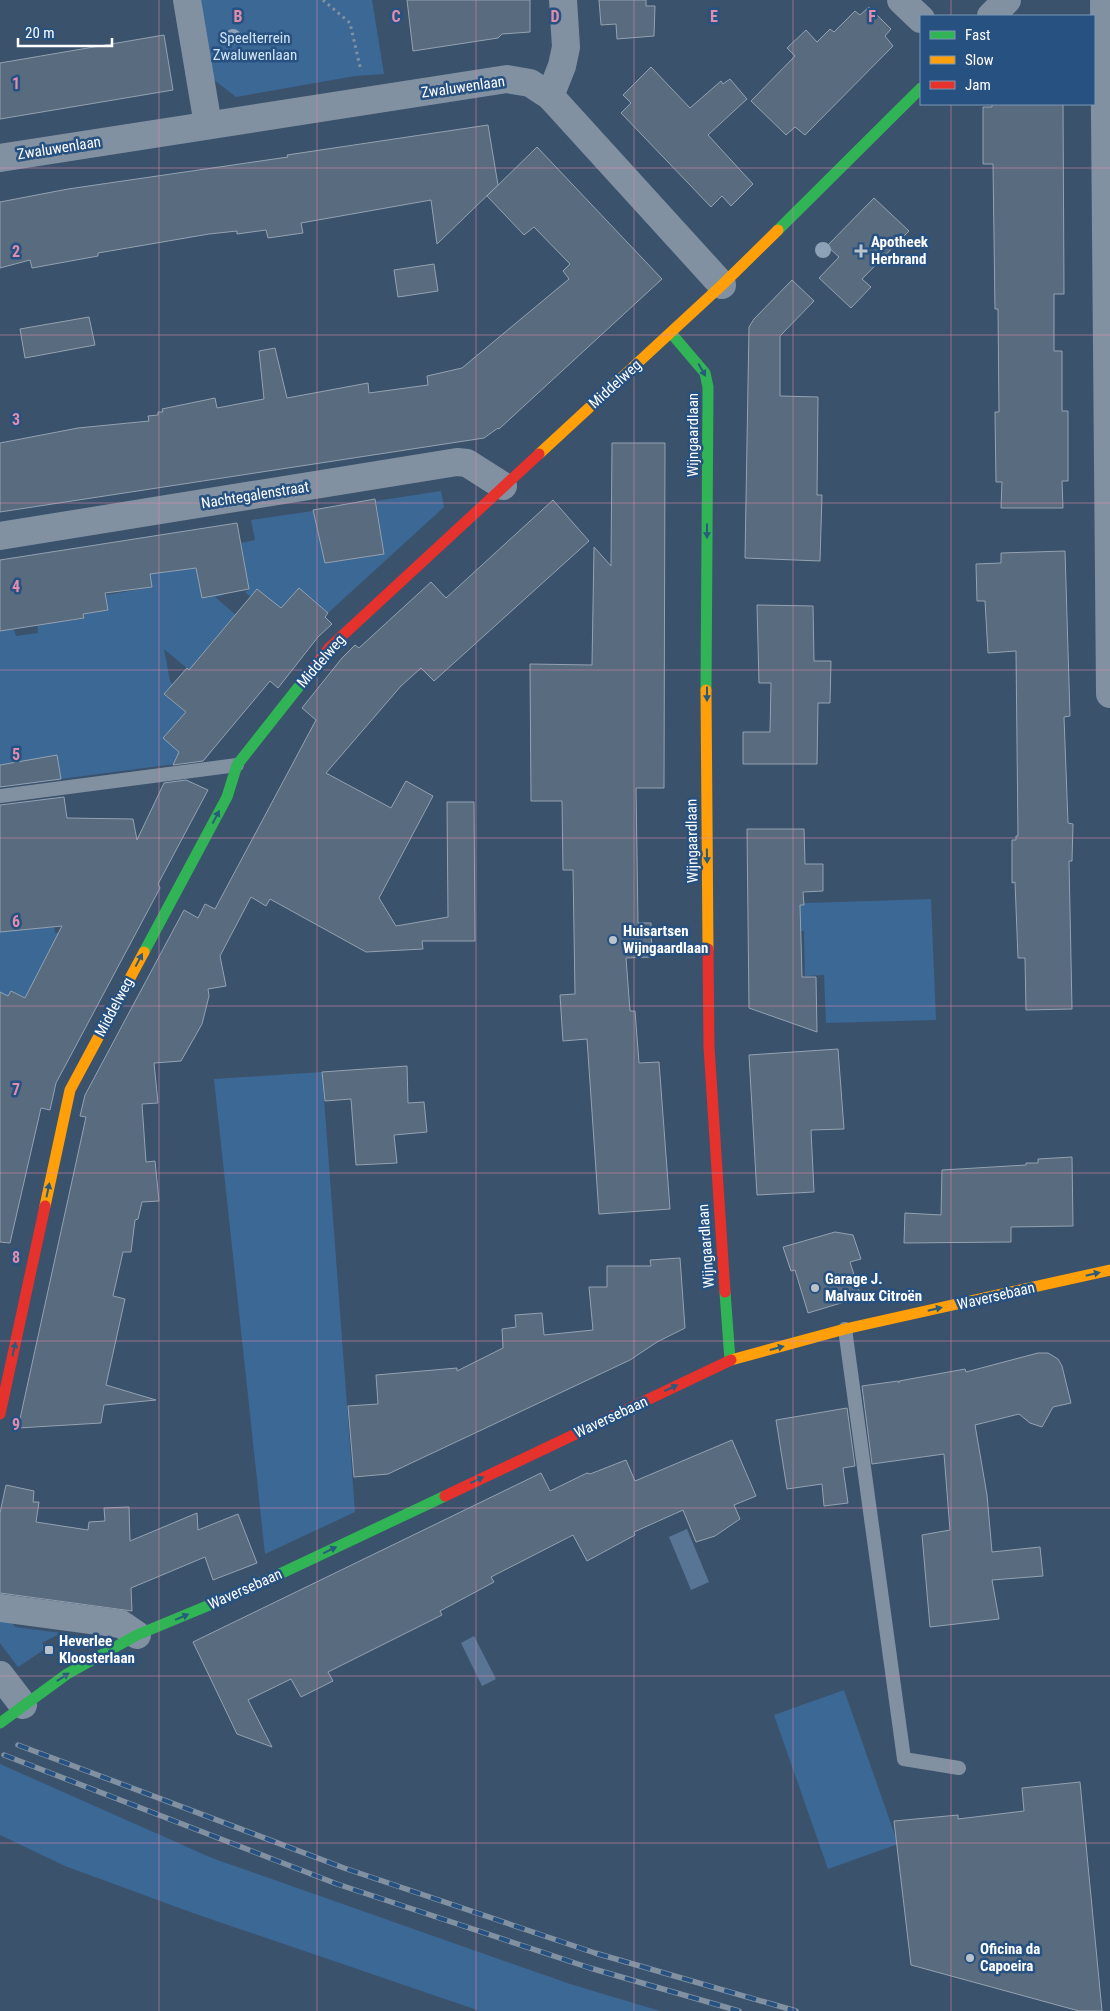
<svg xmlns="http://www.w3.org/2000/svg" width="1110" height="2011" font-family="'Roboto Condensed',sans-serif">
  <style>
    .green { fill: #3c6896 }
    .water { fill: #587595 }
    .building { fill: #586b7f; stroke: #94a2b1 }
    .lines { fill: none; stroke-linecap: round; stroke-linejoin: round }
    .path { stroke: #8191a2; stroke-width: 3; stroke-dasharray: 2.5 4; stroke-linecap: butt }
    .lane { stroke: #8191a2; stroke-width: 14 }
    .street { stroke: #8191a2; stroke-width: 28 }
    .fast { stroke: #30b455; stroke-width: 11 }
    .slow { stroke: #ff9f0a; stroke-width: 11 }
    .jam { stroke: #e5322d; stroke-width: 11 }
    .rail-casing { stroke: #8191a2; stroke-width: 5.5 }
    .rail { stroke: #275180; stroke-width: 4; stroke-dasharray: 11; stroke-linecap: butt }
    .tree { fill: #8ea2b7 }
    .oneway { fill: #285b7c }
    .grid { fill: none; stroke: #e08cad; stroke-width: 1; stroke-opacity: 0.55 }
    .poi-dot { fill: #bac2cc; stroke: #275180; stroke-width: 2 }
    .labels { text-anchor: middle; stroke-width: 5; stroke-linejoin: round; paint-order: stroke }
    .park-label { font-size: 15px; fill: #d1e3f5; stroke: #275180 }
    .street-label { font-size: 15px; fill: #fff; stroke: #275180 }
    .poi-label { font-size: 15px; font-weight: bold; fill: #fff; stroke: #275180; text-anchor: start }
    .grid-label { font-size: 16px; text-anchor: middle; font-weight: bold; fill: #e08cad; stroke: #275180; stroke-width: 5; stroke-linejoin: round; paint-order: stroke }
  </style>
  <rect width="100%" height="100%" fill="#3b526c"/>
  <!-- green -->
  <g class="green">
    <path d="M199,0H372L384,74L355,76L236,97L213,79Z"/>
    <path d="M441,491L444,507L328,613L311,598C278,609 273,615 245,592L249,590L241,543L255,540L251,520L313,511L325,563L384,554L376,501Z"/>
    <path d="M219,566L224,595L215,597L236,615L196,661L211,675L201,680L164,649L170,681L173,685L164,694L186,712L163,738L196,736L212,751L205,760L0,787V631L14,629L16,636L38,633L37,621L57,602L61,622L83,619V614L108,610L106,595L152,587L150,574L196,568L202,598L217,595Z"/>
    <path d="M931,899L936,1020L826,1023L824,975L805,976L804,931L750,932L749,905Z"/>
    <path d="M0,908L40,928L54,927L55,933L78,930L79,944L50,947L52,958L62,974L42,965L38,973L41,975L28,999L11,991L8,996L0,992Z"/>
    <path d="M322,1072L355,1512L265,1554L214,1079Z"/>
    <path d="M0,1617L9,1619L15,1627L61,1633L42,1643L45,1649L18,1667L0,1643Z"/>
    <path d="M844,1690L898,1844L828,1869L774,1715Z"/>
    <path d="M0,1764L212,1858L570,1984L660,2011H480L193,1913L65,1866L0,1835Z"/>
  </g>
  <!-- water -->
  <g class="water">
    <path d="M687,1529L709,1582L691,1590L669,1537Z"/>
    <path d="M474,1636L496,1679L482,1686L461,1643Z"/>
  </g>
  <!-- building -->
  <g class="building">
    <path d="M407,0H530V32L502,34L498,38L413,51Z"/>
    <path d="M599,0H646V6H655L654,36L617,39L616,24L601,25Z"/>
    <path d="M869,7L891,29L885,36L893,46L805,135L795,127L786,135L751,101L795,56L787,48L806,30L817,42L830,29L834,32L855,11L860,15Z"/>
    <path d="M164,35L173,90L0,119V63Z"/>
    <path d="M651,67L690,108L721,81L723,84L730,79L747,99L708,135L753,184L731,206L722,196L711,207L621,113L631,103L623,95Z"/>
    <path d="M992,104H1063L1064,294H1054V351H1062V411H1068V481H1062L1063,508H1001L1002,482H996L995,412H999L998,309H995L993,164H983V107H992Z"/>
    <path d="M488,125L498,185L437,244L431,200L301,223L303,233L268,238L266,230L237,234V231L209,234L98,253V256L32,268L30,260L0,268V202L68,189L288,157L287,155Z"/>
    <path d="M537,147L662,279L499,429L498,428L484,438L0,512V443L78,428L149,421L148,416L158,415V412H163L162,409L215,398L217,408L264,399L259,351L275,348L287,398L368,383L369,393L428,385L427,376L462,368L569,279L563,271L570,264L534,227L524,235L487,196Z"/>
    <path d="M874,198L909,231L862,279L871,287L851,308L819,278L839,257L827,246Z"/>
    <path d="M434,264L438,291L398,297L394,270Z"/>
    <path d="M792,280L814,301L780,336V396L818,397L817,495H822L820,561L745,558L749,327L754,319Z"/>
    <path d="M89,317L95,345L25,358L20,329Z"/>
    <path d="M612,443H665L664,788H636L638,923H651L652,957L626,958L630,1011H635L639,1063L659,1062L670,1209L599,1214L587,1039L563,1041L562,1026L560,995L575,994L573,870H563L562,801H531L530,664L592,665L594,547L611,566Z"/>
    <path d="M375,499L384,554L325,563L313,510Z"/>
    <path d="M553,500L589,541L434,681L421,668L401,686L326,773L391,808L406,781L433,796L379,898L396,926L448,917L447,802H474L475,941H422L423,949L366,952L270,899L266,906L251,897L220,956L226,986L208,989L209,996L202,1024L181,1061L154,1063L158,1103L142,1104L146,1162L155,1161L159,1201L142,1202L138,1219L135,1220L131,1252H123L113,1296L125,1299L106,1385L156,1400L104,1405L101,1423L18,1428L86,1117L80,1116L85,1095L184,910L198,918L205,904L215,909L316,720L302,708L342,658L355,645L359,648L431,582L446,598Z"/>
    <path d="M237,523L249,589L202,598L196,568L150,574L152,587L105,593L108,610L83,614L84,618L0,631V560Z"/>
    <path d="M1065,551L1070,716L1064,717L1068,823L1073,824L1072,861H1069L1072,1009L1026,1010L1025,958H1018L1015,882L1012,883V840H1016V836H1018L1016,651L988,653L985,601H977L976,564L1001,563V553Z"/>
    <path d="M299,588L328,613L325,617L332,624L318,637L278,688L270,681L203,761L173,765L179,752L163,738L186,712L164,694L187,668L189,670L257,589L281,608Z"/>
    <path d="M757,605L813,606L814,661H831L830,703H818L817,764H743V732H770L771,683H759Z"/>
    <path d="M57,755L61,779L0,787V765Z"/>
    <path d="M186,780L208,790L158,884L160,888L56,1083L50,1110L41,1108L10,1243L0,1242V992L8,996L11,991L25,998L62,926L0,932V805L64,797L67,818L133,819L137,840L164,783Z"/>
    <path d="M747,829H804L805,864H823V891L803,892L804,905H800L802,977H816L817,1032L749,1008Z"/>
    <path d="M838,1049L844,1129L811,1130L814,1192L757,1195L749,1055Z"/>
    <path d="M407,1066L408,1103L424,1102L427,1132L394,1135L397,1163L356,1165L351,1099L325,1101L322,1072Z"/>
    <path d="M1072,1157L1073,1226L1011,1227V1242L904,1243L905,1213L941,1215L942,1170L1026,1165V1163H1038V1159Z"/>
    <path d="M835,1232L853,1235L861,1259L850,1262L861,1297L808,1313L795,1270L791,1271L783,1247Z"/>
    <path d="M680,1258L685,1328L657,1342L630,1360L388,1474L354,1477L348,1406L378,1404L376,1375L457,1368V1371L503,1348L502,1329L516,1327L515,1315L542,1313L544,1335L593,1330L589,1287H607V1266H651L650,1260Z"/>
    <path d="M1038,1353H1048L1058,1359L1062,1366L1071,1403L1053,1407L1042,1427L1030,1423L1019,1414L975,1425L987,1495L992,1552L1040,1547L1043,1576L992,1580L999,1619L930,1627L922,1535L950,1530L944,1454L872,1464L862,1386L898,1381L899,1383V1381L965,1369L966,1372Z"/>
    <path d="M847,1408L855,1466L843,1468L848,1503L824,1506L822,1484L787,1489L776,1420Z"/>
    <path d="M732,1440L756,1496L734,1505L740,1519L715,1536L696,1542L683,1510L634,1532L635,1535L587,1561L573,1535L491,1577L494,1582L440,1611L442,1615L328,1672L333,1681L301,1697L291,1679L248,1700L272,1747L237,1734L193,1642L541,1473L550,1491L587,1473L590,1474L626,1460L635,1481Z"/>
    <path d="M6,1485L34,1491L33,1502H39L36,1522L88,1530L89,1522L105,1521L104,1508L129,1507L130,1541L197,1513L198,1530L238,1514L257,1563L213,1580L205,1557L131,1588L132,1611L0,1593V1513Z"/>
    <path d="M1080,1782L1102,2011H1079L911,1965L894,1821L958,1815V1819L1024,1811L1022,1788Z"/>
  </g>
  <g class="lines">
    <!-- path -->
    <path class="path" d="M323,0L350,23L361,71"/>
    <!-- lane -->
    <g class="lane">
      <path d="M0,796L237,765"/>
      <path d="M845,1329L904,1759L959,1768"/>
    </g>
    <!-- street -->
    <g class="street">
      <path d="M187,0L208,125"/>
      <path d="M901,0L921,19"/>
      <path d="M1104,0L1110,694"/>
      <path d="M991,16L1007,0"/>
      <path d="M550,96L562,66L566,47L563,0"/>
      <path d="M0,158L507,79L530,83L550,96L722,285"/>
      <path d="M0,536L457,462L467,463L503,486"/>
      <path d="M0,1608L121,1624L137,1635"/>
      <path d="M0,1675L23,1705"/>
    </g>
    <!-- fast -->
    <g class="fast">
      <path d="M778,230L921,88"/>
      <path d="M671,333L705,373L708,387L706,690"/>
      <path d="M144,952L227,797L237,765L308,675"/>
      <path d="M725,1292L730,1360"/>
      <path d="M0,1723L67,1674L137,1635L248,1589L445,1496"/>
    </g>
    <!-- slow -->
    <g class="slow">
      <path d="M539,454L722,285L778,230"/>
      <path d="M706,690L708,949"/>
      <path d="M45,1206L70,1090L144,952"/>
      <path d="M731,1360L845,1329L1110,1270"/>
    </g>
    <!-- jam -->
    <g class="jam">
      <path d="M308,675L330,647L539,454"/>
      <path d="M708,949L709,1047L725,1292"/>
      <path d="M0,1414L45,1206"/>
      <path d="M445,1496L731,1360"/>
    </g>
    <defs>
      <g id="rail">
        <path d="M18,1745L344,1868L595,1953L796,2011"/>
        <path d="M4,1755L337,1884L590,1968L739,2011"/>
      </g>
    </defs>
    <!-- rail casing -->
    <use href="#rail" class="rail-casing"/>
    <!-- rail -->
    <use href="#rail" class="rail"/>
  </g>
  <!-- trees -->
  <g class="tree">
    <circle cx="233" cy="37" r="8"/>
    <circle cx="823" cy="250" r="8"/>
  </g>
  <!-- one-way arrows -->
  <defs><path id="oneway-solid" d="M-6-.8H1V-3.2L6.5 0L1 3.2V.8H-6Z" transform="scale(1.25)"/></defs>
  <g class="oneway">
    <use href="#oneway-solid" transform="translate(702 370) rotate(60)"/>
    <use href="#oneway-solid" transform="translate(707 531) rotate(90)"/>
    <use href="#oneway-solid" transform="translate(707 694) rotate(90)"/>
    <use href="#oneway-solid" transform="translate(216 817) rotate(-62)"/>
    <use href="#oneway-solid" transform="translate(707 856) rotate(89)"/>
    <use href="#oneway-solid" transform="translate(139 960) rotate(-62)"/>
    <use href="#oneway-solid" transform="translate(48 1190) rotate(-78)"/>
    <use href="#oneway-solid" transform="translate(1093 1274) rotate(-13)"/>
    <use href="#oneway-solid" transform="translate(935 1309) rotate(-13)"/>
    <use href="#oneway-solid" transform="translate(777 1348) rotate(-15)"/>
    <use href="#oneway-solid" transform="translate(14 1349) rotate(-78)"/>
    <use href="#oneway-solid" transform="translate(671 1388) rotate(-25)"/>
    <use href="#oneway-solid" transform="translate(477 1480) rotate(-25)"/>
    <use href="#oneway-solid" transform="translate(330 1550) rotate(-26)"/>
    <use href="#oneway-solid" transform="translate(182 1617) rotate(-23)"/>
    <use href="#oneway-solid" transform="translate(63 1677) rotate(-33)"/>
  </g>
  <!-- grid -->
  <path class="grid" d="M159,0V2011M317,0V2011M476,0V2011M634,0V2011M793,0V2011M951,0V16M951,104V2011M0,168H1110M0,335H1110M0,503H1110M0,670H1110M0,838H1110M0,1006H1110M0,1173H1110M0,1341H1110M0,1508H1110M0,1676H1110M0,1843H1110"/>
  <!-- markers -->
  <g class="poi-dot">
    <path d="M858.5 243.5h5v5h5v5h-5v5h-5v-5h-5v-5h5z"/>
    <circle cx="613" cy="940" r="5"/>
    <circle cx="815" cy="1288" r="5"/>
    <rect x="44" y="1645" width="10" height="10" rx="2.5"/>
    <circle cx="970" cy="1958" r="5"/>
  </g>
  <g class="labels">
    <!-- park labels -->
    <g class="park-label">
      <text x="255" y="43">Speelterrein<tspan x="255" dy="17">Zwaluwenlaan</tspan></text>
    </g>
    <!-- street labels -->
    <g class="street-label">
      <text transform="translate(463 87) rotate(-8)" y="5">Zwaluwenlaan</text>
      <text transform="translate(59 148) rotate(-9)" y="5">Zwaluwenlaan</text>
      <text transform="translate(615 384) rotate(-42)" y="5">Middelweg</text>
      <text transform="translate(693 435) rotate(-90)" y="5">Wijngaardlaan</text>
      <text transform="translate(255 495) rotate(-9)" y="5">Nachtegalenstraat</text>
      <text transform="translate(321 661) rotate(-49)" y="5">Middelweg</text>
      <text transform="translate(692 841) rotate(-91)" y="5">Wijngaardlaan</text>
      <text transform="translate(114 1007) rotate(-62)" y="5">Middelweg</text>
      <text transform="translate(706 1246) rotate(-94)" y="5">Wijngaardlaan</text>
      <text transform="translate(996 1296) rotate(-13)" y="5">Waversebaan</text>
      <text transform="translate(611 1417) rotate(-25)" y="5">Waversebaan</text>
      <text transform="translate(245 1589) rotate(-24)" y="5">Waversebaan</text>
    </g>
    <!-- poi labels -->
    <g class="poi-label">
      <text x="871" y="247">Apotheek<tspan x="871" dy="17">Herbrand</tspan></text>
      <text x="623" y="936">Huisartsen<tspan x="623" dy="17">Wijngaardlaan</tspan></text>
      <text x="825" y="1284">Garage J.<tspan x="825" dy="17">Malvaux Citroën</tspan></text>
      <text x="59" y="1646">Heverlee<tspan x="59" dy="17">Kloosterlaan</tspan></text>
      <text x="980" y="1954">Oficina da<tspan x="980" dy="17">Capoeira</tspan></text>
    </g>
  </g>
  <g class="grid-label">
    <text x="238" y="22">B</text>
    <text x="396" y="22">C</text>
    <text x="555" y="22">D</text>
    <text x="714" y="22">E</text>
    <text x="872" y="22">F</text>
    <text x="16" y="89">1</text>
    <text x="16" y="257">2</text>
    <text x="16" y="425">3</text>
    <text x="16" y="592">4</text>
    <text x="16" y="760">5</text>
    <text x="16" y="927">6</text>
    <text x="16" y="1095">7</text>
    <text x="16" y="1263">8</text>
    <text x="16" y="1430">9</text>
  </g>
  <!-- legend -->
  <rect x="920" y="15" width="175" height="90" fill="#275180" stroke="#7d97b3"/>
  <rect x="930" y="31" width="25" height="8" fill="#30b455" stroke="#7d97b3"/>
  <text x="965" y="40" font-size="15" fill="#ffffff">Fast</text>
  <rect x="930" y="56" width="25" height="8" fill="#ff9f0a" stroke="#7d97b3"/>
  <text x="965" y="65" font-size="15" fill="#ffffff">Slow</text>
  <rect x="930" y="81" width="25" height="8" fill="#e5322d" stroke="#7d97b3"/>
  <text x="965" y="90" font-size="15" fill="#ffffff">Jam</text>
  <!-- scale -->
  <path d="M18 38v8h94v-8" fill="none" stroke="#ffffff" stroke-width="2.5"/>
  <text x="25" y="38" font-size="15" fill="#ffffff" stroke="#275180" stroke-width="4" paint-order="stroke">20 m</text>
</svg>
